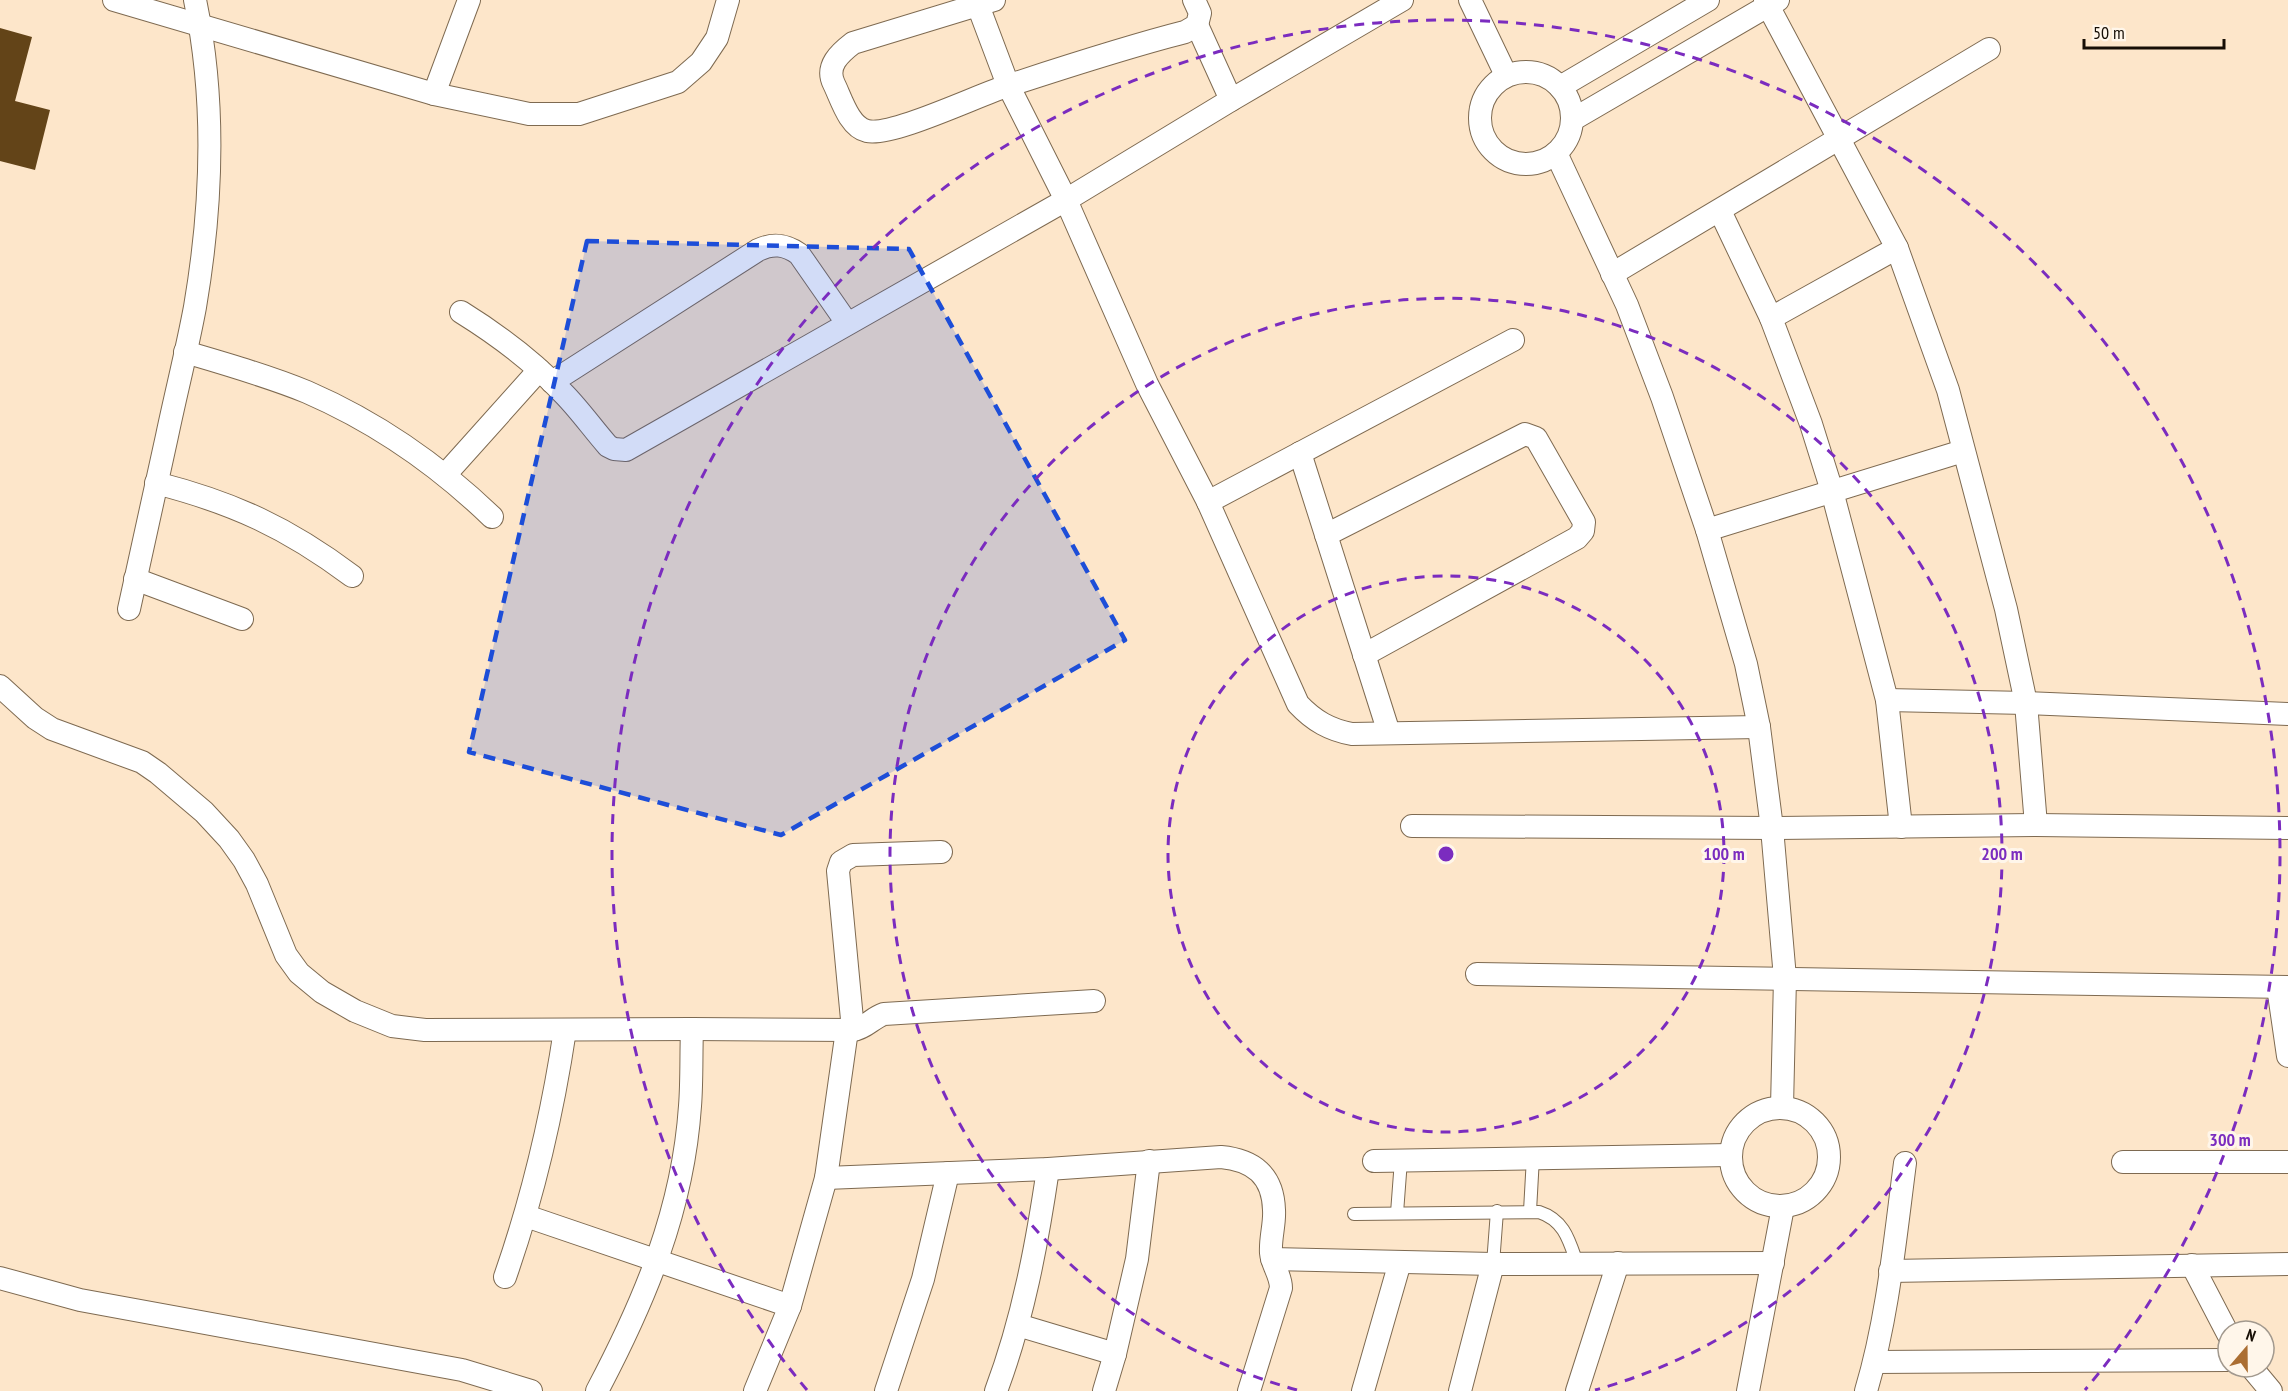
<svg xmlns="http://www.w3.org/2000/svg" width="2288" height="1391" font-family="'PT Sans Narrow',sans-serif">
  <style>
    .building { fill: #634418 }
    .lines { fill: none; stroke-linecap: round; stroke-linejoin: round }
    .lane-casing { stroke: #7e6a51; stroke-width: 14 }
    .street-casing { stroke: #7e6a51; stroke-width: 24 }
    .lane { stroke: #fff; stroke-width: 12 }
    .street { stroke: #fff; stroke-width: 22 }
    .marked { fill: #1d4ed8; fill-opacity: 0.2; stroke: #1d4ed8; stroke-width: 4.5; stroke-dasharray: 12 8; stroke-linejoin: round }
    .ring { fill: none; stroke: #7b2cbf; stroke-width: 3; stroke-dasharray: 10 8 }
    .centre { fill: #7b2cbf; stroke: #fff6ea; stroke-width: 3 }
    .ring-label { font-size: 18px; text-anchor: middle; font-weight: bold; fill: #7b2cbf; stroke: #fff6ea; stroke-width: 6; stroke-linejoin: round; paint-order: stroke }
  </style>
  <rect width="100%" height="100%" fill="#fde6ca"/>
  <!-- building -->
  <path class="building" d="M0,28L32,37L15,101L50,110L35,170L0,161Z"/>
  <g class="lines">
    <defs>
      <g id="lane">
        <path d="M1530,1211L1533,1157"/>
        <path d="M1397,1213L1401,1160"/>
        <path d="M1354,1214L1539,1212C1564,1220 1569,1240 1577,1263"/>
        <path d="M1493,1264L1497,1211"/>
      </g>
      <g id="street">
        <path d="M114,0L434,94L529,114H579L678,82L701,62L717,38L728,0"/>
        <path d="M976,0L1008,85L1066,200L1147,384L1208,502L1298,704C1314,721 1330,730 1352,734L1759,727"/>
        <path d="M994,0L853,43C840,53 825,66 834,84C841,98 849,127 867,131C892,137 980,94 1010,85C1068,66 1126,47 1185,32L1197,25L1200,13L1194,0"/>
        <path d="M1470,0L1506,75"/>
        <path d="M1765,0L1897,248L1948,390L2006,609L2026,703L2036,825"/>
        <path d="M1197,25L1231,100"/>
        <circle cx="1526" cy="118" r="46"/>
        <path d="M1560,87L1708,0"/>
        <path d="M434,94L469,0"/>
        <path d="M1572,120L1778,0"/>
        <path d="M1556,153L1627,305L1662,397L1707,530L1746,664L1759,727L1772,828L1785,978L1782,1107"/>
        <path d="M1720,211L1771,318"/>
        <path d="M1897,248L1771,318L1811,424L1832,491L1887,700L1901,827"/>
        <path d="M1612,274L1989,49"/>
        <path d="M461,312C498,335 533,361 563,393C579,409 593,429 608,446L614,449L626,450L1066,200L1231,100L1402,0"/>
        <path d="M185,352C226,364 268,376 307,392C376,422 438,465 492,517"/>
        <path d="M552,382L758,250C773,243 785,244 799,254L847,323"/>
        <path d="M1300,453L1389,733"/>
        <path d="M445,475L539,370"/>
        <path d="M156,483C234,503 288,528 352,576"/>
        <path d="M1208,502L1513,340"/>
        <path d="M1707,530L1963,451"/>
        <path d="M1326,535L1525,434L1536,438L1584,522L1583,531L1577,538L1364,655"/>
        <path d="M135,579L242,619"/>
        <path d="M129,609C142,551 154,493 167,436C176,393 187,350 195,307C212,207 216,100 195,0"/>
        <path d="M0,686L35,718L52,729L142,762L158,773L204,812L229,839L244,860L257,884L286,955L299,973L322,992L355,1011L392,1026L425,1030L692,1029L853,1030C866,1028 872,1018 884,1014L1094,1001"/>
        <path d="M1887,700L2026,703L2288,714"/>
        <path d="M1412,826L1772,828L2036,825L2288,828"/>
        <path d="M1477,974L2288,987"/>
        <path d="M2278,987L2288,1056"/>
        <path d="M853,1030L838,871L841,862L853,855L941,852"/>
        <circle cx="1780" cy="1157" r="49"/>
        <path d="M1374,1161L1730,1155"/>
        <path d="M2123,1162H2288"/>
        <path d="M826,1178L1048,1169L1221,1157C1253,1160 1273,1175 1274,1210C1275,1224 1270,1238 1271,1253C1272,1265 1281,1275 1281,1288L1249,1391"/>
        <path d="M526,1216L790,1306"/>
        <path d="M1272,1259L1493,1264L1773,1263"/>
        <path d="M2192,1265L2228,1334"/>
        <path d="M1890,1271L2288,1264"/>
        <path d="M505,1277C534,1194 552,1117 565,1030"/>
        <path d="M0,1278L80,1300L462,1370L531,1391"/>
        <path d="M1018,1325L1115,1354"/>
        <path d="M1875,1362L2228,1360"/>
        <path d="M2251,1367L2271,1391"/>
        <path d="M597,1391C645,1300 683,1210 690,1106C692,1081 691,1054 692,1029"/>
        <path d="M755,1391L790,1306L826,1178L847,1030"/>
        <path d="M886,1391L923,1279L948,1173"/>
        <path d="M996,1391C1023,1319 1037,1244 1048,1169"/>
        <path d="M1104,1391L1115,1354L1137,1259L1149,1161"/>
        <path d="M1363,1391L1400,1262"/>
        <path d="M1460,1391L1493,1264"/>
        <path d="M1577,1391L1618,1263"/>
        <path d="M1748,1391L1783,1207"/>
        <path d="M1866,1391C1888,1317 1895,1239 1905,1163"/>
      </g>
    </defs>
    <!-- lane casing -->
    <use href="#lane" class="lane-casing"/>
    <!-- street casing -->
    <use href="#street" class="street-casing"/>
    <!-- lane -->
    <use href="#lane" class="lane"/>
    <!-- street -->
    <use href="#street" class="street"/>
  </g>
  <!-- marked area -->
  <path class="marked" d="M587,241L909,249L1125,640L781,835L469,752Z"/>
  <!-- distance rings -->
  <g class="ring">
    <circle cx="1446" cy="854" r="278"/>
    <path d="M1297 1390A556 556 0 1 1 1595 1390"/>
    <path d="M807 1390A834 834 0 1 1 2085 1390"/>
  </g>
  <circle cx="1446" cy="854" r="9" class="centre"/>
  <g class="ring-label">
    <text x="1724" y="860">100 m</text>
    <text x="2002" y="860">200 m</text>
    <text x="2230" y="1146">300 m</text>
  </g>
  <!-- north arrow -->
  <g transform="translate(2246 1349) rotate(20)"><circle r="28" fill="#fff6ea" stroke="#a2998e" stroke-width="1.5"/>
  <path d="M0-4.5L10 22L0 15L-10 22Z" fill="#ab6e32"/>
  <text y="-9" font-size="16" font-weight="bold" text-anchor="middle" fill="#160e05">N</text>
  </g>
  <!-- scale -->
  <path d="M2084 39v9h140v-9" fill="none" stroke="#160e05" stroke-width="3"/>
  <text x="2093" y="39" font-size="18" fill="#160e05" stroke="#fff6ea" stroke-width="4.5" paint-order="stroke">50 m</text>
</svg>
